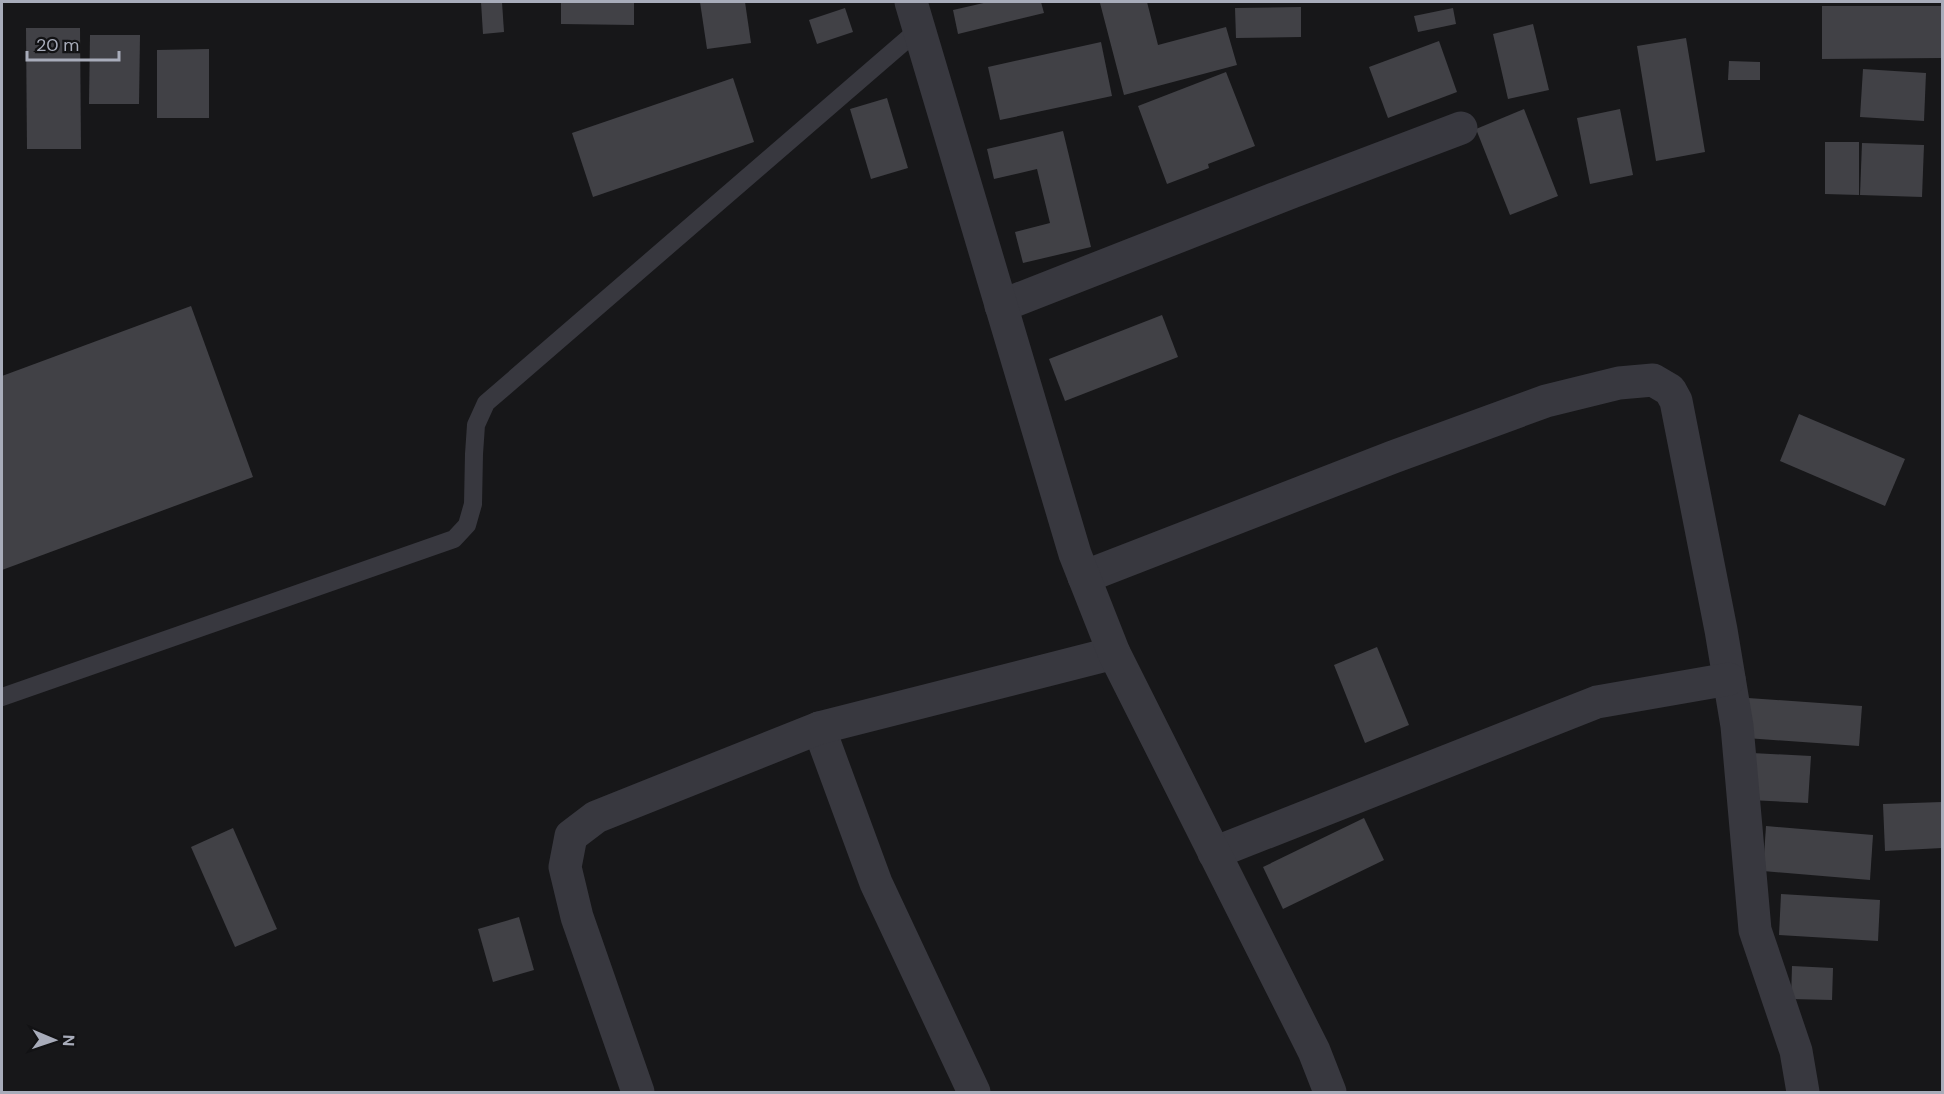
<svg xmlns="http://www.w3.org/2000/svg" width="1944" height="1094" font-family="'DM Sans',sans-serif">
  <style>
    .building { fill: #414146 }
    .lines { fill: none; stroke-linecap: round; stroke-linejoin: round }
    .service { stroke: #38383f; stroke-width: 18 }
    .minor { stroke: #38383f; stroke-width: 33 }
    .tertiary { stroke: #38383f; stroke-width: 33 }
  </style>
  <rect width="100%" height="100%" fill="#171719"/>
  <!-- building -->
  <g class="building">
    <path d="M481,2H502L504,32L483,34Z"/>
    <path d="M561,2H634V25L561,24Z"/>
    <path d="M700,2H745L751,43L707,49Z"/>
    <path d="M988,2H1041L1044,13L958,34L953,10Z"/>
    <path d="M1108,2H1147L1158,45L1226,27L1237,65L1124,95L1100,3Z"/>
    <path d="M1822,6H1942V58L1822,59Z"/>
    <path d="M1301,7V37L1236,38L1235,8Z"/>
    <path d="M845,8L853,32L817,44L809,20Z"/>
    <path d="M1453,8L1456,24L1418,32L1414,16Z"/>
    <path d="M1533,24L1549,90L1508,99L1493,34Z"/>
    <path d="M26,28H80L81,149H27Z"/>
    <path d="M90,35H140L139,104H89Z"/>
    <path d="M1686,38L1705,152L1656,161L1637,46Z"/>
    <path d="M1439,41L1457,92L1388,118L1369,67Z"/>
    <path d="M1101,42L1112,96L1000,120L988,67Z"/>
    <path d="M209,49V118H157V50Z"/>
    <path d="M1729,61L1760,62V80H1728Z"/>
    <path d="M1863,69L1926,73L1924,121L1860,117Z"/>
    <path d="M1226,72L1255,146L1208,164L1209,168L1167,184L1138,106Z"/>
    <path d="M733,78L754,142L593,197L572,133Z"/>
    <path d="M887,98L908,168L871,179L850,109Z"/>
    <path d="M1524,109L1558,196L1510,215L1476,129Z"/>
    <path d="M1620,109L1633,175L1590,184L1577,118Z"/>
    <path d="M1063,131L1091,247L1023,263L1015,232L1050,223L1037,169L994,179L987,149Z"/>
    <path d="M1825,142H1859V195L1825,194Z"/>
    <path d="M1862,143L1924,145L1922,197L1860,195Z"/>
    <path d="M191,306L253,477L2,570V376Z"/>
    <path d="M1162,315L1178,357L1065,401L1049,359Z"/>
    <path d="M1799,414L1905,459L1885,506L1780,461Z"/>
    <path d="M1377,647L1409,725L1365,743L1334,665Z"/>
    <path d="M1748,698L1862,706L1859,746L1746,738Z"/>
    <path d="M1752,753L1811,756L1808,803L1749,800Z"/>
    <path d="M1942,802V848L1885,851L1883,804Z"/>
    <path d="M1364,818L1384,860L1283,909L1263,867Z"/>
    <path d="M1766,826L1873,835L1870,880L1763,871Z"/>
    <path d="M233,828L277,929L235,947L191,847Z"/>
    <path d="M1781,894L1880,900L1878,941L1779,935Z"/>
    <path d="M519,917L534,970L493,982L478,929Z"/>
    <path d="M1792,966L1833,968L1832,1000L1791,999Z"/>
  </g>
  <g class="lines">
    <!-- service -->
    <path class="service" d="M2,697L454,539L467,525L473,504L474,454L476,425L486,403L919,29"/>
    <!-- minor -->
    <g class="minor">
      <path d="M1001,306L1292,192L1461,128"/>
      <path d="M1084,577L1393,457L1546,401L1619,383L1653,380L1670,390L1676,401L1721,630L1737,726L1755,930L1796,1051L1803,1092"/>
      <path d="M819,728L876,883L974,1092"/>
      <path d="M1214,853L1597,702L1729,679"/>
      <path d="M638,1092L577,917L565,867L571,836L596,817L819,728L1114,653"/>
    </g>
    <!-- tertiary -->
    <path class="tertiary" d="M911,2L1075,554L1114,653L1314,1051L1330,1092"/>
  </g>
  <!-- border -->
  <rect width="1944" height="1094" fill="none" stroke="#a8acba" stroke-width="6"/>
  <!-- north arrow -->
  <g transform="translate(54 1040) rotate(92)" stroke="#121214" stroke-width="4.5" paint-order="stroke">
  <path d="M0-4.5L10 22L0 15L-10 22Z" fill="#a8acba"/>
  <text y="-9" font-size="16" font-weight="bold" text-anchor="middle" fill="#a8acba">N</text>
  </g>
  <!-- scale -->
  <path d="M27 51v9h92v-9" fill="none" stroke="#a8acba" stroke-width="3"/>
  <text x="36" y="51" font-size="18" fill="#a8acba" stroke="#121214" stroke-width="4.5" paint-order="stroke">20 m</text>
</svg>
